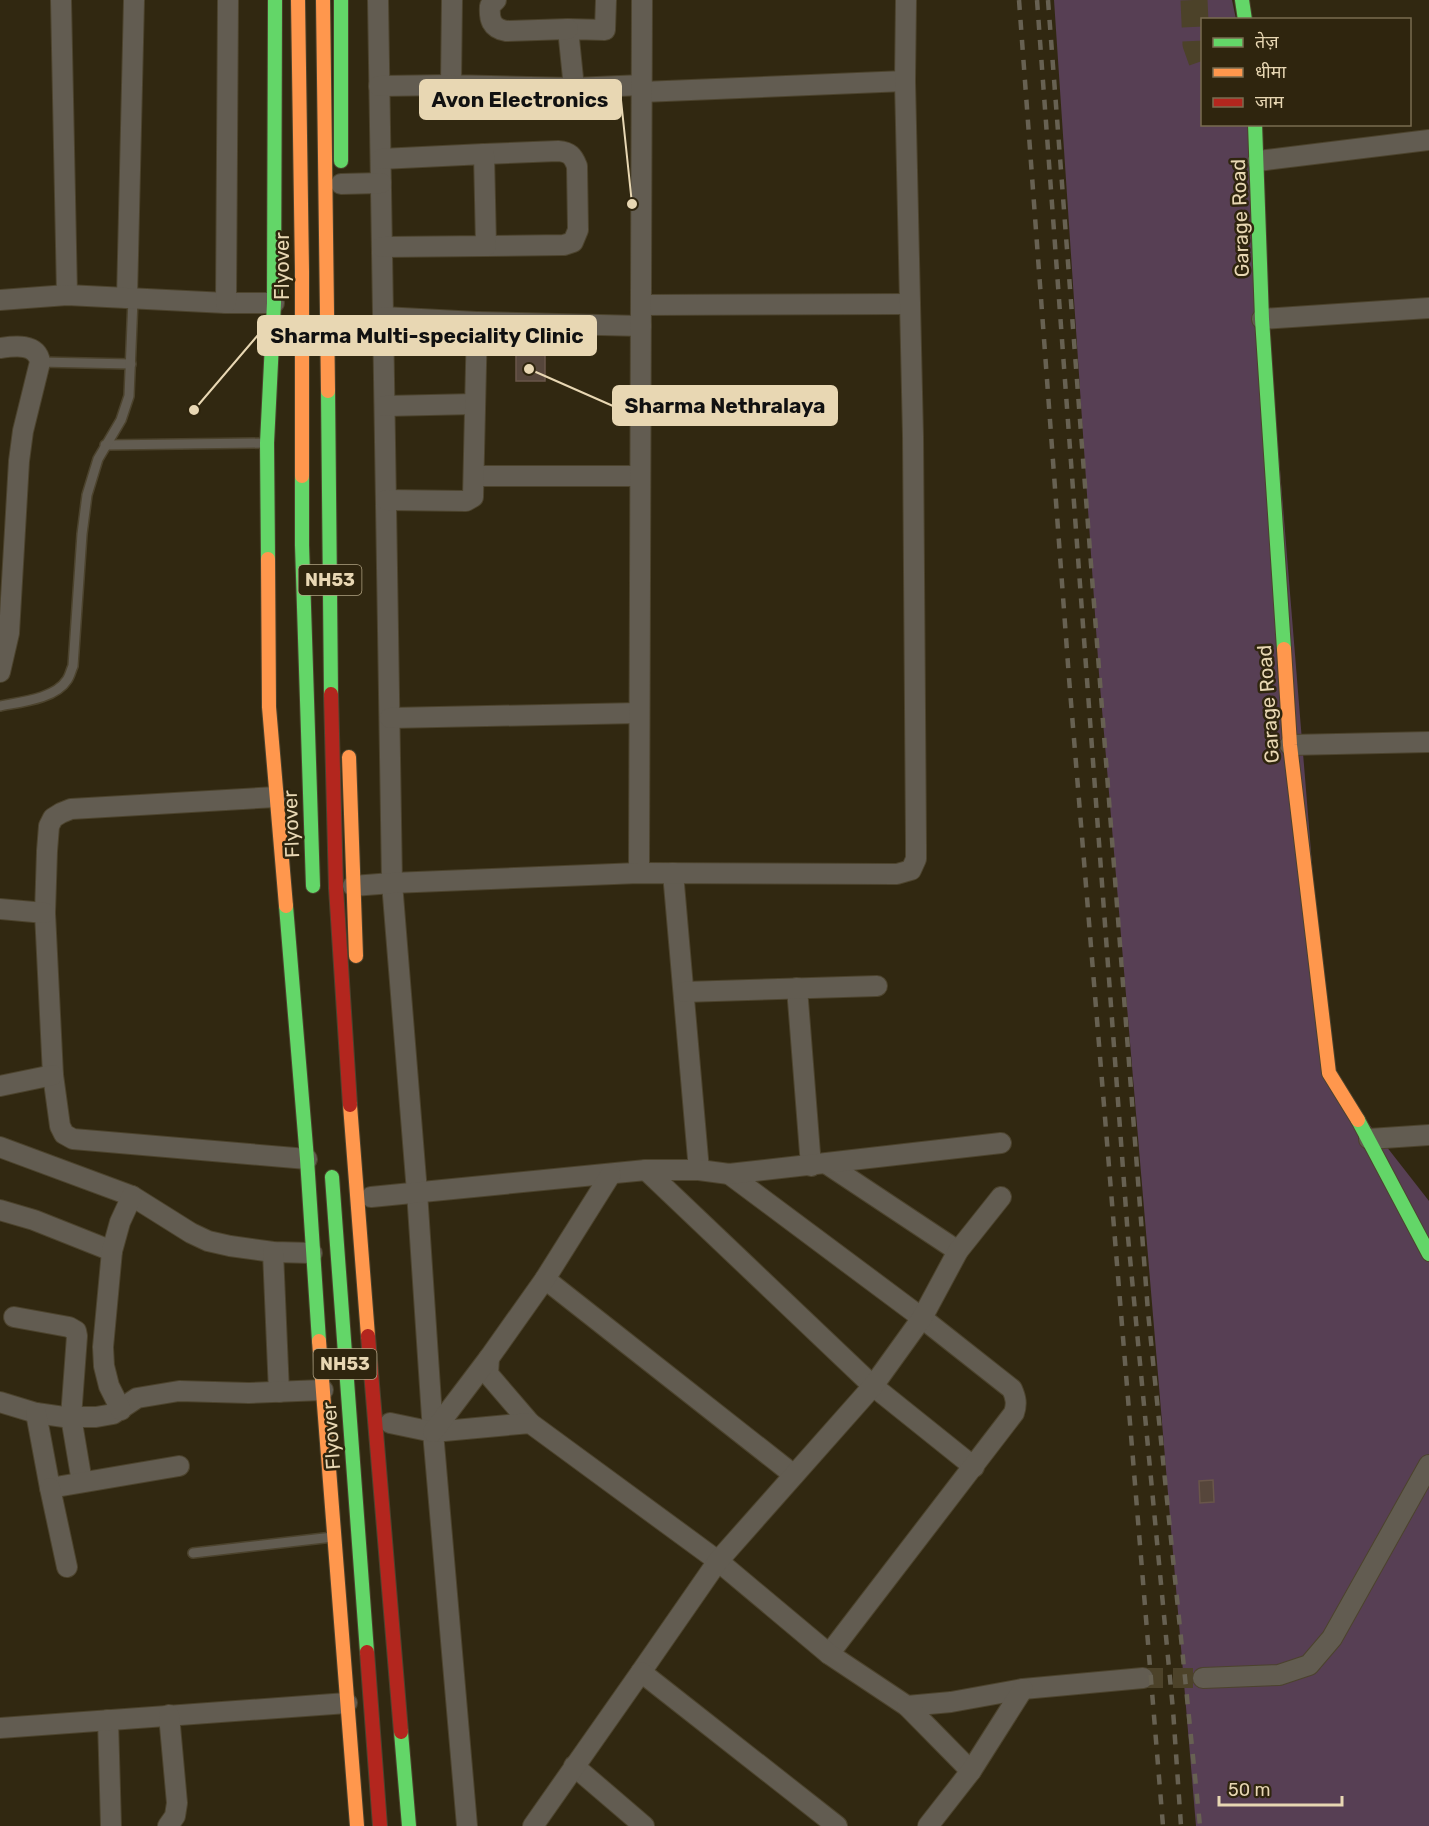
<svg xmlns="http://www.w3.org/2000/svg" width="1429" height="1826" font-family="Rubik,'Noto Sans Devanagari',sans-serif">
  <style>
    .green { fill: #573f54 }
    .building { fill: #56463b; stroke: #69564a; stroke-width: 1.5 }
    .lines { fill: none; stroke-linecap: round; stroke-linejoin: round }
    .street-tunnel { stroke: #4c4229; stroke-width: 20; stroke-dasharray: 20 10; stroke-linecap: butt }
    .secondary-tunnel { stroke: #4c4229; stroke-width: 27; stroke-dasharray: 27 14; stroke-linecap: butt }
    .lane-casing { stroke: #4c432d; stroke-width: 12 }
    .street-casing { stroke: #4c432d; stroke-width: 22 }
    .fast-casing { stroke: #4c432d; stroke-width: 16 }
    .slow-casing { stroke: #4c432d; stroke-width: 16 }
    .jam-casing { stroke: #4c432d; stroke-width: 16 }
    .lane { stroke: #625c51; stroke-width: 9 }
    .street { stroke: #625c51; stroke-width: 20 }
    .fast { stroke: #63d668; stroke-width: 14 }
    .slow { stroke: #ff974d; stroke-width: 14 }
    .jam { stroke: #b3261e; stroke-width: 14 }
    .rail { stroke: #676152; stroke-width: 4.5; stroke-dasharray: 10 10; stroke-linecap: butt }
    .labels { text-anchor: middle; stroke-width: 5; stroke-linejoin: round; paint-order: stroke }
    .shield { fill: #2f250e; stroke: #b0a282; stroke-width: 1.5 }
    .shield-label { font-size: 18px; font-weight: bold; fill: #e8d7b3 }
    .street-label { font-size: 20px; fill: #e8d7b3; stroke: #2f250e }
    .leader { fill: none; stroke: #e8d7b3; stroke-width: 2 }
    .callout-dot { fill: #e8d7b3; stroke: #2f250e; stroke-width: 2 }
    .callout { fill: #e8d7b3; stroke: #e8d7b3; stroke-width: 2 }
    .callout-label { font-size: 21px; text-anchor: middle; font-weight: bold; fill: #111 }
  </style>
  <rect width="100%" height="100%" fill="#312811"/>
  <!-- green -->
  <path class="green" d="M1054,0H1232L1236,19L1202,20V124L1252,125L1329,1073L1429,1201V1826H1196L1099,674Z"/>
  <!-- building -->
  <g class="building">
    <rect x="516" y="348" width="29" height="33"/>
    <path d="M1213,1480L1214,1502L1200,1503L1199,1481Z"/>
  </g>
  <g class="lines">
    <!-- street-tunnel -->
    <path class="street-tunnel" d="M1143,1678H1203"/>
    <!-- secondary-tunnel -->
    <path class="secondary-tunnel" d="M1194,0L1196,44L1202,61"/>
    <defs>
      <g id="lane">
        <path d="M40,362L131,364"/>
        <path d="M105,445L264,443"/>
        <path d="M0,706C20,702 55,699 67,680C70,676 71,670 73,666L82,534L87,495L98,459L121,420L129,396L133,299"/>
        <path d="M193,1553L333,1537"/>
      </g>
      <g id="street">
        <path d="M61,0L67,295"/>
        <path d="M378,0L392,883L417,1192L433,1432L467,1826"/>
        <path d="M452,0L451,85L574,88L568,29L605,30L606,0"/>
        <path d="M496,0L490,6C489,19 491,28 506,31L568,29"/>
        <path d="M379,86L451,85"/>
        <path d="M574,88L642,85"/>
        <path d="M642,92L905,81"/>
        <path d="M484,154L558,151C570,152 573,156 577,166L578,230L573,242L564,245L486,246"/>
        <path d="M381,159L484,154L486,246L382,247"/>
        <path d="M1258,161L1429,140"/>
        <path d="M341,184L381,183"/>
        <path d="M127,298L134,0"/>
        <path d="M0,300L67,295L226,303H274"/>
        <path d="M226,303L228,0"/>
        <path d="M641,305L910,304"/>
        <path d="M383,317L477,322"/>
        <path d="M1262,319L1429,308"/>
        <path d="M0,348C15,346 37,343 40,362L23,431L19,461L9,633L0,672"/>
        <path d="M385,406L475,404"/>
        <path d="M474,476H640"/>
        <path d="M386,500L466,501L473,497L477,322L641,326"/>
        <path d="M390,718L639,713"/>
        <path d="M1290,745L1429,742"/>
        <path d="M276,797L71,809L61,813L53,818L49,826L47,851L45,913L53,1075L60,1126L64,1134L73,1139L307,1159"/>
        <path d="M639,873L642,0"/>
        <path d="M673,873L699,1170"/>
        <path d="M353,886L392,883L639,873L897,874L911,870L916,859V844L913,436L905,81L906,0"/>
        <path d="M0,909L45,913"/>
        <path d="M797,988L811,1166"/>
        <path d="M684,992L877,986"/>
        <path d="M0,1086L53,1075"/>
        <path d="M1369,1139L1429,1135"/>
        <path d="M0,1147L132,1196L191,1233L208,1241L230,1246L273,1252L312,1253"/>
        <path d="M827,1164L958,1251"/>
        <path d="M646,1170L873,1386L974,1467"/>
        <path d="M729,1174L922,1318L1012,1389C1016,1398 1017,1404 1014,1413L829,1654"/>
        <path d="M371,1197L646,1170H699L729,1174L1001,1143"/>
        <path d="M0,1210L34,1220L112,1251"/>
        <path d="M273,1252L279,1392"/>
        <path d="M545,1279L794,1475"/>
        <path d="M14,1317L69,1327L76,1331L77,1336L71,1417L82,1482"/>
        <path d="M489,1358L488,1374L530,1423"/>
        <path d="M0,1402L36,1413L64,1417H96L113,1414L137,1398L179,1391L249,1393L323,1390"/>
        <path d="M121,1410L109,1386L104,1366L103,1347L112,1251L120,1222L132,1196"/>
        <path d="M36,1413L50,1488L179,1466"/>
        <path d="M390,1423L433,1432L530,1423L718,1561L829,1654L907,1706L951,1702L1023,1689L1143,1678"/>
        <path d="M433,1432L489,1358L545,1279L611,1174"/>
        <path d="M50,1488L67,1567"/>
        <path d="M641,1672L718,1561L873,1386L922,1318L958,1251L1001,1197"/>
        <path d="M1203,1678L1279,1675L1309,1665L1332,1638L1429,1465"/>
        <path d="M907,1706L971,1771"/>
        <path d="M108,1720L111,1826"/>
        <path d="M0,1728L347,1703"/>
        <path d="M574,1766L644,1826"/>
        <path d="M168,1826L175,1816L177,1803L169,1715"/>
        <path d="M533,1826L641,1672L837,1826"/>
        <path d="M928,1826L971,1771L1023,1689"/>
      </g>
      <g id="fast">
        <path d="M341,0V161"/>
        <path d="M1242,0L1245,20"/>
        <path d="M1255,124L1262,319L1284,649"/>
        <path d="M328,391L331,694"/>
        <path d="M302,476V545L313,886"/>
        <path d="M268,559L267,443L274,303L275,0"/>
        <path d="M286,906L307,1159L319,1341"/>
        <path d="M1358,1120L1429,1254"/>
        <path d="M332,1177L367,1652"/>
        <path d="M401,1732L409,1826"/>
      </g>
      <g id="slow">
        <path d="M298,0L302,271V476"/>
        <path d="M323,0L328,391"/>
        <path d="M268,559L269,707L286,906"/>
        <path d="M1284,649L1290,745L1329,1073L1358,1120"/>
        <path d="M349,757L356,956"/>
        <path d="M350,1105L368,1336"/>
        <path d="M319,1341L357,1826"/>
      </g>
      <g id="jam">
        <path d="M331,694L336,888L350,1105"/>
        <path d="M368,1336L401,1732"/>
        <path d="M367,1652L380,1826"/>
      </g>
    </defs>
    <!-- lane casing -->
    <use href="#lane" class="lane-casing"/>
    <!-- street casing -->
    <use href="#street" class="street-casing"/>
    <!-- fast casing -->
    <use href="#fast" class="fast-casing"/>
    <!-- slow casing -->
    <use href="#slow" class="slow-casing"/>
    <!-- jam casing -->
    <use href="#jam" class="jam-casing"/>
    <!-- lane -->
    <use href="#lane" class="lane"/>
    <!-- street -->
    <use href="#street" class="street"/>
    <!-- fast -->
    <use href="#fast" class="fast"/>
    <!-- slow -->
    <use href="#slow" class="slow"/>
    <!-- jam -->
    <use href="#jam" class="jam"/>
    <!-- rail -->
    <g class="rail">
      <path d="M1019,0L1069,678L1163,1826"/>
      <path d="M1037,0L1128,1237L1173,1710L1181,1826"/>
      <path d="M1048,0L1148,1312L1200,1826"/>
    </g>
  </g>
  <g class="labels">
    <!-- shield labels -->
    <g class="shield">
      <rect x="298.5" y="565" width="63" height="30" rx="4.5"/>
      <rect x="313.5" y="1349" width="63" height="30" rx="4.5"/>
    </g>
    <g class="shield-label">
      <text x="330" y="586">NH53</text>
      <text x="345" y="1370">NH53</text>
    </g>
    <!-- street labels -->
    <g class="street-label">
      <text transform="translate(1240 218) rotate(-92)" y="7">Garage Road</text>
      <text transform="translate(282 266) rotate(-90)" y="7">Flyover</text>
      <text transform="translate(1268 704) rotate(-94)" y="7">Garage Road</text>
      <text transform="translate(291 824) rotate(-92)" y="7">Flyover</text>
      <text transform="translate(331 1436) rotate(-94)" y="7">Flyover</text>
    </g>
  </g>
  <!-- callouts -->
  <path class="leader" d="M632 204L621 100M194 410L258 335M529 369L613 406"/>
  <g class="callout-dot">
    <circle cx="632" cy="204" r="6"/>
    <circle cx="194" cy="410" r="6"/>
    <circle cx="529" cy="369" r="6"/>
  </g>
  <g class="callout">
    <rect x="420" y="80" width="201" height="39" rx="6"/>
    <rect x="258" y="316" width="338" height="39" rx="6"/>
    <rect x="613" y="386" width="224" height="39" rx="6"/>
  </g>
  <g class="callout-label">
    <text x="520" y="107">Avon Electronics</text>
    <text x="427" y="343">Sharma Multi-speciality Clinic</text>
    <text x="725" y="413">Sharma Nethralaya</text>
  </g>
  <!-- legend -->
  <rect x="1201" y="18" width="210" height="108" fill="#2f250e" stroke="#796c50" stroke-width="1.5"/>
  <rect x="1213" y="38" width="30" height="9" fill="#63d668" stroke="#796c50" stroke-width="1.5"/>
  <text x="1255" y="48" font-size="18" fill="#e8d7b3">तेज़</text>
  <rect x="1213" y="68" width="30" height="9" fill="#ff974d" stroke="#796c50" stroke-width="1.5"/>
  <text x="1255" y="78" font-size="18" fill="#e8d7b3">धीमा</text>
  <rect x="1213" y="98" width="30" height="9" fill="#b3261e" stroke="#796c50" stroke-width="1.5"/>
  <text x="1255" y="108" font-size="18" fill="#e8d7b3">जाम</text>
  <!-- scale -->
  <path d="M1219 1796v9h123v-9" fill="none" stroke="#e8d7b3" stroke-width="3"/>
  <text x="1228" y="1796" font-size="18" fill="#e8d7b3" stroke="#2f250e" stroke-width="4.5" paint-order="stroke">50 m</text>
</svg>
